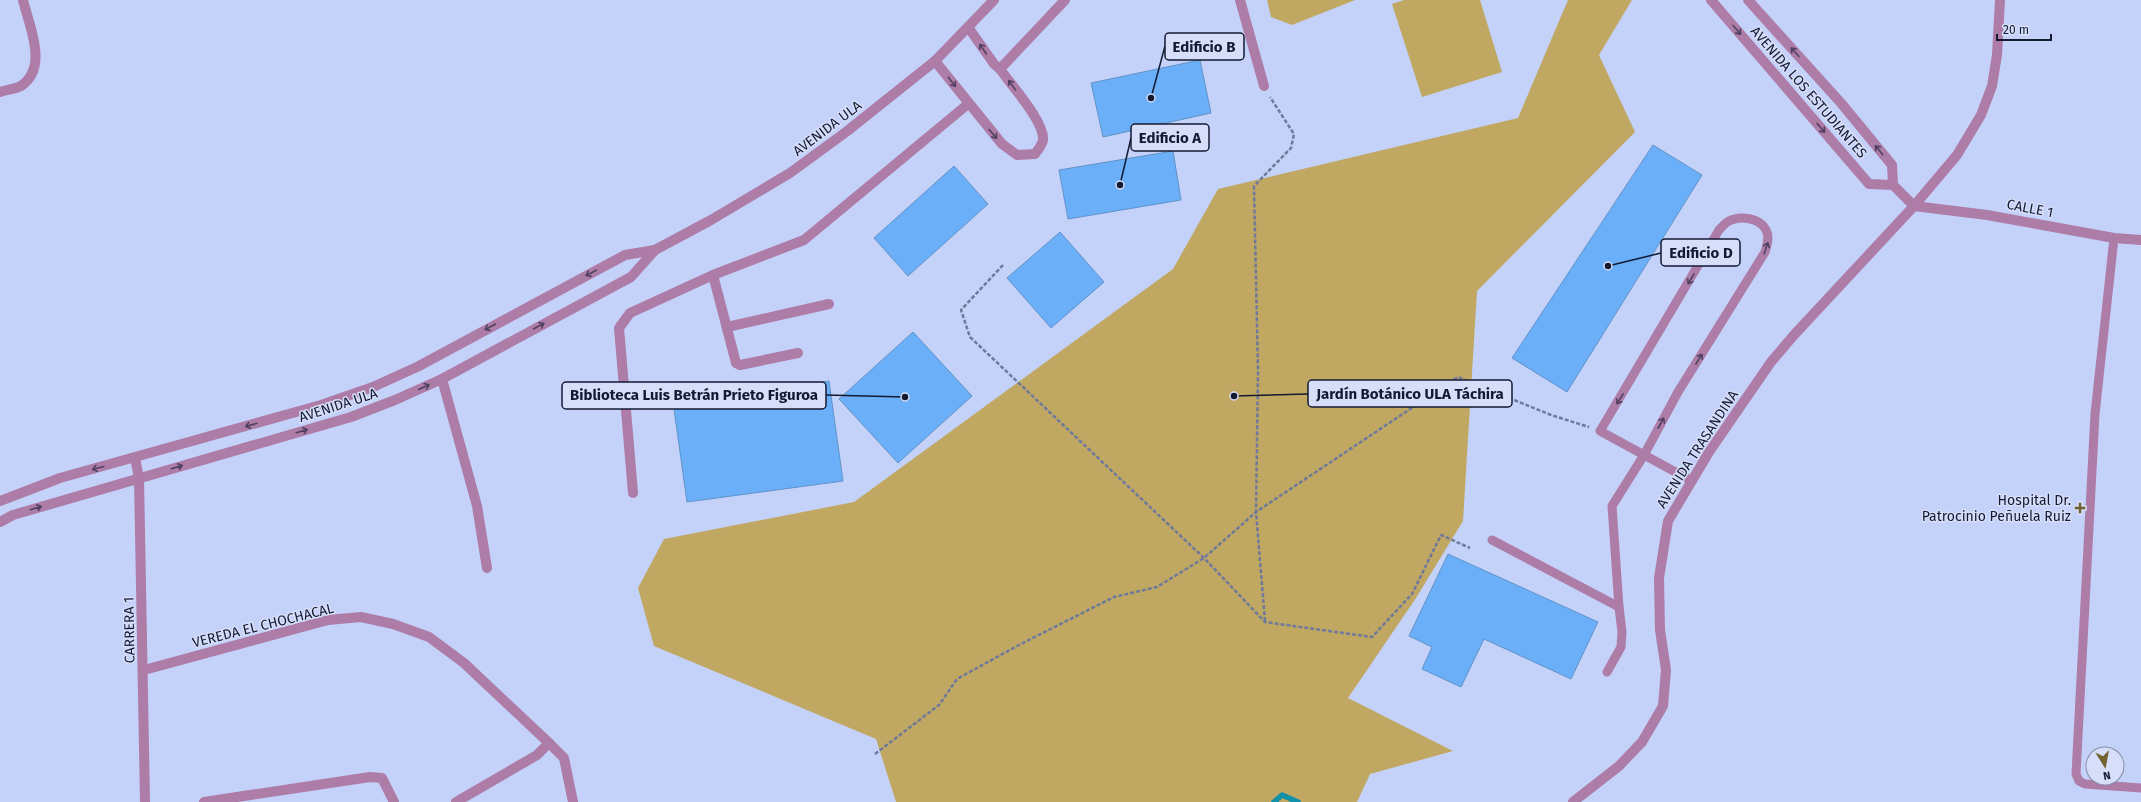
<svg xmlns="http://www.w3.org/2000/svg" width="2141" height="802" font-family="'Fira Sans',sans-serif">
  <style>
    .green { fill: #c0a863 }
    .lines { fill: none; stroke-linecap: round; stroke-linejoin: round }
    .stream { stroke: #1490a8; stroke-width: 5.5 }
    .building { fill: #6aaff7; stroke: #6293c8 }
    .path { stroke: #6f7999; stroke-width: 2.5; stroke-dasharray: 4 2; stroke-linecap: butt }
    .service { stroke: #ad7ca7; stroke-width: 9 }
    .minor { stroke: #ad7ca7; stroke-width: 10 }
    .tertiary { stroke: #ad7ca7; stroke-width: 10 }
    .oneway { stroke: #514161 }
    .poi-dot { fill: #736230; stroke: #d6def9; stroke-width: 1.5 }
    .labels { text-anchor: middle; stroke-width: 3; stroke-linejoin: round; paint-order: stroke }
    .street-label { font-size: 14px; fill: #141a32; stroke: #d6def9 }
    .poi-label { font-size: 14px; fill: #141a32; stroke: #d6def9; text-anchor: end }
    .leader { fill: none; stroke: #141a32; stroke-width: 1.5 }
    .callout-dot { fill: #141a32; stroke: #d6def9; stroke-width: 1.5 }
    .callout { fill: #d6def9; stroke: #141a32; stroke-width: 1.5 }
    .callout-label { font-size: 15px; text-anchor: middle; font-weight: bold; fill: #141a32 }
  </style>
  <rect width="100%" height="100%" fill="#c4d1f9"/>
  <!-- green -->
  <g class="green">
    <path d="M1267,0H1355L1292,25L1271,17Z"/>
    <path d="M1404,0H1480L1502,72L1422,97L1392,4Z"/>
    <path d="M1568,0H1632L1599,55L1635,132L1477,291L1463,521L1416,598L1348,698L1453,751L1370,774L1357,802H896L876,739L654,646L638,588L664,539L854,502L1173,269L1218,189L1518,118Z"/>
  </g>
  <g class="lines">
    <!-- stream -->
    <path class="stream" d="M1274,802L1282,795L1298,802"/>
  </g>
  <!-- building -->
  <g class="building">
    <path d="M1200,60L1211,113L1103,137L1091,83Z"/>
    <path d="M1653,145L1702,175L1567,392L1512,358Z"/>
    <path d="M1173,151L1181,200L1068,219L1059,170Z"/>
    <path d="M954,166L988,204L908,276L874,238Z"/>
    <path d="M1060,232L1104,282L1051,328L1007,278Z"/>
    <path d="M913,332L972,396L898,463L839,399Z"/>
    <path d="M829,381L843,481L687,502L673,402Z"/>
    <path d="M1448,554L1598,622L1571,679L1484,639L1461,687L1422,669L1432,647L1409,636Z"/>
  </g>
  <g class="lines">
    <!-- path -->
    <g class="path">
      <path d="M1003,265L961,310L970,337L1204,558L1265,622L1372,637L1412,594L1441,535L1470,548"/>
      <path d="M1265,621L1256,512L1258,372L1254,186L1291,148L1294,134L1270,97"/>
      <path d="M875,754L939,705L957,679L1017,646L1114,597L1157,587L1204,558L1256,512L1458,377L1551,415L1589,427"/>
    </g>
    <!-- service -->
    <g class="service">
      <path d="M2114,238L2095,414L2076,774L2079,781L2085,784L2141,788"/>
      <path d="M1492,540L1619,607L1612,506L1644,455L1678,392L1765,252C1767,245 1770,237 1766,230C1760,218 1740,215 1729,221C1725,223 1722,227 1719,230L1600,431L1692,481"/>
      <path d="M1607,672L1621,647L1622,632L1619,607"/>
    </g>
    <!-- minor -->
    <g class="minor">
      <path d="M1240,0L1264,86"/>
      <path d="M1711,0L1869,184L1893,185"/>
      <path d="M1748,0L1841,103L1892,165L1893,185L1914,206"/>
      <path d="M935,61L1002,144L1017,155L1035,154C1038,150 1042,145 1043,140C1045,122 1011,85 1000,69L994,64L968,27"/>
      <path d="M1000,69L1065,0"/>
      <path d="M0,92C6,90 15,89 21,86C49,67 29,26 23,0"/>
      <path d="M1914,206L1987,215L2114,238L2141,240"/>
      <path d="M713,275L736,363L740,365L798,353"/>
      <path d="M727,327L829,304"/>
      <path d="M442,379L477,506L487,568"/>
      <path d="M135,458L139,478L145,802"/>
      <path d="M633,493L619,328L630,313L713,275L804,240L968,104"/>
      <path d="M144,670L328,620L361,617L393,624L429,637L464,663L549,743L537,755L456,802"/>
      <path d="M549,743L564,758L573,802"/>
      <path d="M204,802L370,777L382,778L394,802"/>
      <path d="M1573,802L1619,766L1642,742L1663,706L1666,670L1660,630L1659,578L1668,521L1709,452L1771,362L1794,335L1914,206L1957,155L1981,115L1992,86L1997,55L2000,0"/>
    </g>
    <!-- tertiary -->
    <g class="tertiary">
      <path d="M0,501L60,478L321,405L373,387L419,366L625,255L655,250L711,220L790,173L846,132L935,61L994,0"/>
      <path d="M0,522L13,515L351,417L395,400L442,379L631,277L655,250"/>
    </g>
  </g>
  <!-- one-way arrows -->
  <defs><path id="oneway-shaft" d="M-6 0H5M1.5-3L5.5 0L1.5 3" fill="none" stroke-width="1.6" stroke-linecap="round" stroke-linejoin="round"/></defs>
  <g class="oneway">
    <use href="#oneway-shaft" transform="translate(1737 30) rotate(49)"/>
    <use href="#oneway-shaft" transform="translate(983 49) rotate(-124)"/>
    <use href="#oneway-shaft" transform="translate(1795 52) rotate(-132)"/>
    <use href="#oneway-shaft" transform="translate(952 82) rotate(52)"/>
    <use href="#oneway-shaft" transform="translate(1012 85) rotate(-126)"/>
    <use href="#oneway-shaft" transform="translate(1821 128) rotate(49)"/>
    <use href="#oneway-shaft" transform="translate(993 134) rotate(50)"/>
    <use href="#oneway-shaft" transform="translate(1879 150) rotate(-129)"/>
    <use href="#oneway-shaft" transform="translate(1766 248) rotate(-71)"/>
    <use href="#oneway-shaft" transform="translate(591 273) rotate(152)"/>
    <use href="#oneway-shaft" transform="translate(1691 279) rotate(120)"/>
    <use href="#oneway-shaft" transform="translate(539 326) rotate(-28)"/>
    <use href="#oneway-shaft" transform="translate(490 327) rotate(152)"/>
    <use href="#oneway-shaft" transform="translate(1699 359) rotate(-58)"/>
    <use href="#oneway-shaft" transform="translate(424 387) rotate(-24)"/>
    <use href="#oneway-shaft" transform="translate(1620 399) rotate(122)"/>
    <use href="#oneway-shaft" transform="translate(1661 423) rotate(-61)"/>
    <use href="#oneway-shaft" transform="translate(251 425) rotate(164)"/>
    <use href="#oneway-shaft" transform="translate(302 431) rotate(-16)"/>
    <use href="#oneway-shaft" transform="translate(177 467) rotate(-16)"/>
    <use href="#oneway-shaft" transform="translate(98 468) rotate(165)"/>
    <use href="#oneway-shaft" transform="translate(36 508) rotate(-16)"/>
  </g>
  <!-- markers -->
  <path class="poi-dot" d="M2078 502h4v4h4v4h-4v4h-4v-4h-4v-4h4z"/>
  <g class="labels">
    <!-- street labels -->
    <g class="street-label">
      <text transform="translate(1809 92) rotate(49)" y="5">AVENIDA LOS ESTUDIANTES</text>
      <text transform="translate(827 128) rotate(-37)" y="5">AVENIDA ULA</text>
      <text transform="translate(2030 208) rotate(11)" y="5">CALLE 1</text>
      <text transform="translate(338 405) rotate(-18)" y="5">AVENIDA ULA</text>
      <text transform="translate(1697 449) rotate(-57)" y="5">AVENIDA TRASANDINA</text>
      <text transform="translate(263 625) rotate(-14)" y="5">VEREDA EL CHOCHACAL</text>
      <text transform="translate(129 630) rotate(-91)" y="5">CARRERA 1</text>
    </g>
    <!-- poi labels -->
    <g class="poi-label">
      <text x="2071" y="505">Hospital Dr.<tspan x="2071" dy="16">Patrocinio Peñuela Ruiz</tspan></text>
    </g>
  </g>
  <!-- callouts -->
  <path class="leader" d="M1151 98L1165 46M1120 185L1131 138M1608 266L1661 253M1234 396L1308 394M905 397L826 395"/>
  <g class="callout-dot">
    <circle cx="1151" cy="98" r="4"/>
    <circle cx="1120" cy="185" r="4"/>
    <circle cx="1608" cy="266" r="4"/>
    <circle cx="1234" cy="396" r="4"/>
    <circle cx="905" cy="397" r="4"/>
  </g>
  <g class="callout">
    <rect x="1165" y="33" width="79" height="27" rx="4"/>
    <rect x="1131" y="124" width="78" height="27" rx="4"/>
    <rect x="1661" y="239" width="79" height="27" rx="4"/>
    <rect x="1308" y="380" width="204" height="27" rx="4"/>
    <rect x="562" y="382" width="264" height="27" rx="4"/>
  </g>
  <g class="callout-label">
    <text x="1204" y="52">Edificio B</text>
    <text x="1170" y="143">Edificio A</text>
    <text x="1701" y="258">Edificio D</text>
    <text x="1410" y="399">Jardín Botánico ULA Táchira</text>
    <text x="694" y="400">Biblioteca Luis Betrán Prieto Figuroa</text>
  </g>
  <!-- north arrow -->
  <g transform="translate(2105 766) rotate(169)"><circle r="19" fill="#d6def9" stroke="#8890a9"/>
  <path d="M0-3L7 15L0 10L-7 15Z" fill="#736230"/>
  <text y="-6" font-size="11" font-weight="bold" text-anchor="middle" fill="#141a32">N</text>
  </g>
  <!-- scale -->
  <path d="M1997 34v6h54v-6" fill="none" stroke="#141a32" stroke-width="2"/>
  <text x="2003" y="34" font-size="12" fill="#141a32" stroke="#d6def9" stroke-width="3" paint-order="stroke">20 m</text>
</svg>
